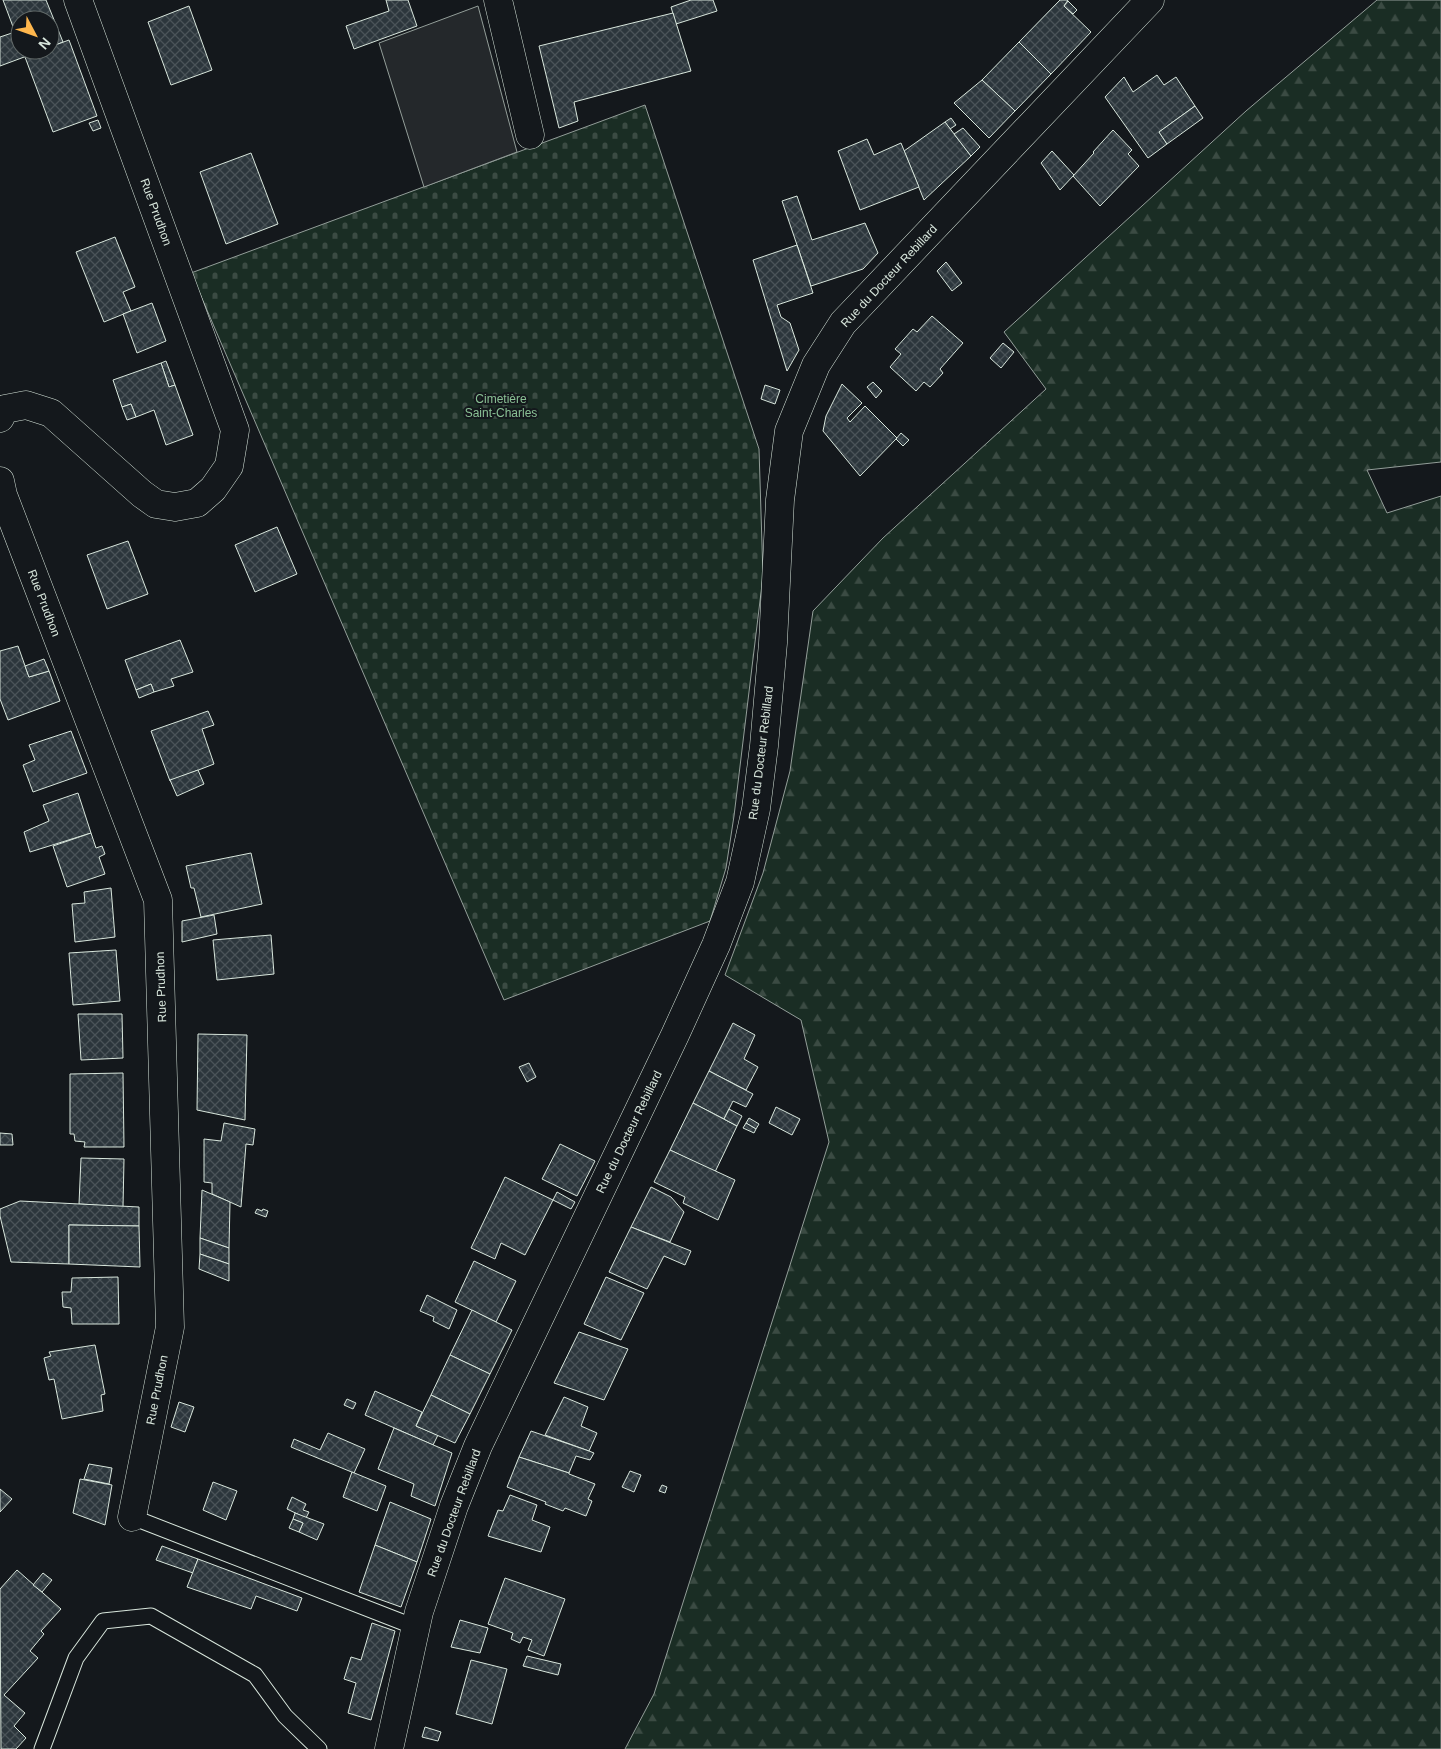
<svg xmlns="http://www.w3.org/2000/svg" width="1441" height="1749" font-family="Helvetica,sans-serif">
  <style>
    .forest { fill: url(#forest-firs); stroke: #939e99 }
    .cemetery { fill: url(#cemetery-stones); stroke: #939e99 }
    .parking { fill: #24282b; stroke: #939e99 }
    .building { fill: url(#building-cross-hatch); stroke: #d8e6dc }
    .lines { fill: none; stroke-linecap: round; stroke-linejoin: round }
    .service-casing { stroke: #d8e6dc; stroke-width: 17 }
    .minor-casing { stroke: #d8e6dc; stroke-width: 29 }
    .secondary-casing { stroke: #d8e6dc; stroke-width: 29 }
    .service { stroke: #14181c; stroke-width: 15 }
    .minor { stroke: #14181c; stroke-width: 28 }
    .secondary { stroke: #14181c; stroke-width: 28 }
    .labels { text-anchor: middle; stroke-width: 4; stroke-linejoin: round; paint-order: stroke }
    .street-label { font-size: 12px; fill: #d8e6dc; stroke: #14181c }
    .park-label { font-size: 12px; fill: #8ac095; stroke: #14181c }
  </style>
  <defs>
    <pattern id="forest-firs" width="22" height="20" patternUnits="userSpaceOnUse" patternTransform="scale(1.25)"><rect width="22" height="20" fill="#1a2d24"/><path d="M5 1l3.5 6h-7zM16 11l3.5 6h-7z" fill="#3b4b43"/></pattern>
    <pattern id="cemetery-stones" width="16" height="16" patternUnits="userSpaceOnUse" patternTransform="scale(1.25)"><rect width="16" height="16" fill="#1a2d24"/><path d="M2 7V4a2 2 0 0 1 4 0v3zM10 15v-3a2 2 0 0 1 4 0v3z" fill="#3b4b43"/></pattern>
    <pattern id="building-cross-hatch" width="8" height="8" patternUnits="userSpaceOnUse" patternTransform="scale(1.25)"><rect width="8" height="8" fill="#2c363c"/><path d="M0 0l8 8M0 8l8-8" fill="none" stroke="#4a5358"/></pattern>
  </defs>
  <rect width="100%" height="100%" fill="#14181c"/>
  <!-- forest -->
  <path class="forest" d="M1377,0H1441V462L1367,470L1387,513L1441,496V1749H625L654,1694L829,1142L801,1020L725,975L763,873L790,771L813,611L883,538L1046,389L1004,332L1246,111Z"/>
  <!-- cemetery -->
  <path class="cemetery" d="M645,105L759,449L763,576L734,816L726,868L710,921L504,1000L191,273Z"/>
  <!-- parking -->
  <path class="parking" d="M478,6L517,152L424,187L379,43Z"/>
  <!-- building -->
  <g class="building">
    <path d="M3,0H46L63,42L50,47V20H20V50H43L0,66V37L15,32Z"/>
    <path d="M386,0H408L417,26L354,49L346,26L389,11Z"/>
    <path d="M691,0H713L717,11L676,24L671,7Z"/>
    <path d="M1060,0H1068L1064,6L1091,32L1051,74L1019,42Z"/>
    <path d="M1068,1L1077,10L1073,14L1064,6Z"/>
    <path d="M189,6L212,70L171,85L148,22Z"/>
    <path d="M673,13L691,71L574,102L578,121L559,128L539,46Z"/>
    <path d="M69,40L97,116L53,132L25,57L43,50H50V47Z"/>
    <path d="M1019,42L1051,74L1015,111L982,80Z"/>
    <path d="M1157,75L1164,85L1176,77L1195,106L1159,132L1167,144L1148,158L1105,97L1124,77L1133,92Z"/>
    <path d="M982,80L1015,111L989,138L954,103Z"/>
    <path d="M1195,106L1203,118L1167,144L1159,132Z"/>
    <path d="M951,118L956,125L950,129L945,122Z"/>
    <path d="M98,120L101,128L93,131L89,123Z"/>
    <path d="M945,122L971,156L924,200L904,151Z"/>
    <path d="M963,128L980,147L971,156L954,134Z"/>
    <path d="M1113,130L1132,150L1128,154L1139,166L1100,206L1073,176L1094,153L1093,152Z"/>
    <path d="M867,139L874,155L901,143L919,187L860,210L838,151Z"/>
    <path d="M1052,151L1074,175L1060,190L1041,163Z"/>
    <path d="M251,153L278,224L226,244L200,172Z"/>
    <path d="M797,196L812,240L865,223L878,253L863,269L811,286L782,201Z"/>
    <path d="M115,237L135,287L123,292L131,311L104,322L76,252Z"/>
    <path d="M797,245L813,293L777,305L781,317L790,323L799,350L787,371L753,260Z"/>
    <path d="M946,262L962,283L952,291L937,271Z"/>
    <path d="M152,303L166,341L137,353L123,314Z"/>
    <path d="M932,316L963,343L940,369L943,373L930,387L924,382L916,391L890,367L901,354L895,349L913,329L917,332Z"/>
    <path d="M1003,343L1014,352L1001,368L990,358Z"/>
    <path d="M166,361L175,385L169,387L161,363Z"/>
    <path d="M161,363L169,387L175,385L193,435L166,445L154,410L136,417L131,404L122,407L113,380Z"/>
    <path d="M873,382L882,391L876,398L867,387Z"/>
    <path d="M842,384L862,403L847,418L850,422L865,406L897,438L860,476L823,431L826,416Z"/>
    <path d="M765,385L780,390L775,404L761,399Z"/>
    <path d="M131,404L136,417L127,420L122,407Z"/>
    <path d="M901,433L909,440L903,446L896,439Z"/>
    <path d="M277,527L297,574L255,592L235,545Z"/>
    <path d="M128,541L148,594L107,609L87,555Z"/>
    <path d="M180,640L193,672L171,679L174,686L154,692L151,684L136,690L125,660Z"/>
    <path d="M18,646L29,677L49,671L60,701L8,720L0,699V651Z"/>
    <path d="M44,659L49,671L29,677L25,666Z"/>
    <path d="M151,684L154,692L139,698L136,690Z"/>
    <path d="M208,711L214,725L202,729L214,764L170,781L151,731Z"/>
    <path d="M71,731L87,773L33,792L23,765L35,760L29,745Z"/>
    <path d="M198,770L204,784L177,796L170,780Z"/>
    <path d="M78,793L91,833L30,852L24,832L49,821L43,805Z"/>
    <path d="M91,833L96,848L102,846L105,854L99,857L105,874L67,887L53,846Z"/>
    <path d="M251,853L262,904L201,917L194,888H191L186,866Z"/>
    <path d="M111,888L115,937L75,942L72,904L85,903L84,892Z"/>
    <path d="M214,915L217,934L182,942V921Z"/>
    <path d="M271,935L274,974L217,980L213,940Z"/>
    <path d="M116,950L120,1001L73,1005L69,953Z"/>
    <path d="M78,1014H122L123,1058L81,1060Z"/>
    <path d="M733,1023L755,1035L744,1059L758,1067L746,1090L709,1071Z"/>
    <path d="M198,1034L247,1035L245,1120L197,1110Z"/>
    <path d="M529,1063L536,1077L527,1082L519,1067Z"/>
    <path d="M709,1071L753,1094L746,1107L733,1101L724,1119L693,1103Z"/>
    <path d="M123,1073L124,1147H84L85,1142L75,1141L74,1134H70V1074Z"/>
    <path d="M693,1103L737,1126L715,1172L670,1150Z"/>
    <path d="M776,1107L800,1119L792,1135L769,1123Z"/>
    <path d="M729,1109L742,1116L737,1126L724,1119Z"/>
    <path d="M749,1118L759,1124L756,1129L746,1123Z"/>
    <path d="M224,1123L255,1129L253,1145L246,1144L241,1207L212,1194V1183L204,1182V1139L221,1141Z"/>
    <path d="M746,1123L756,1129L754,1133L743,1128Z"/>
    <path d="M0,1133L12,1134L13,1145H0Z"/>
    <path d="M560,1144L595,1161L577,1196L542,1179Z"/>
    <path d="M670,1150L735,1180L718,1220L683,1203L685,1197L654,1182Z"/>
    <path d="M81,1158L124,1159L123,1207L79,1204Z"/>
    <path d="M505,1177L553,1200L525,1255L501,1243L495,1259L471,1248Z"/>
    <path d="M651,1187L671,1197L684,1212L670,1242L631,1227Z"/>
    <path d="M202,1190L230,1202L229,1248L200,1238Z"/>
    <path d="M557,1192L575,1202L571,1209L553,1200Z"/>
    <path d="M20,1201L139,1207V1226L69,1225V1264L11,1262L0,1216V1209Z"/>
    <path d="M257,1209L262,1211L263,1209L268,1211L266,1217L255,1213Z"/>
    <path d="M69,1225L139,1226L140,1267L69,1264Z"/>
    <path d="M631,1227L691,1251L685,1265L664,1256L647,1289L609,1272Z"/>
    <path d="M200,1238L229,1248V1264L200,1254Z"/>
    <path d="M200,1254L229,1264V1281L199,1269Z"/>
    <path d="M474,1261L516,1281L496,1322L455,1302Z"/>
    <path d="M118,1277L119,1324H72L71,1308L63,1307L62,1292H71L72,1278Z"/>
    <path d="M606,1277L644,1293L621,1340L584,1324Z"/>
    <path d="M427,1295L457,1310L449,1329L433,1321L434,1317L420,1311Z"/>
    <path d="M472,1310L512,1330L490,1374L450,1355Z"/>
    <path d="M579,1332L628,1349L604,1400L554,1383Z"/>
    <path d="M95,1345L105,1394L101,1395L103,1411L62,1419L54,1379L49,1380L44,1358L51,1356L49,1352Z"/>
    <path d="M450,1355L490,1374L470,1414L431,1395Z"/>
    <path d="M375,1391L422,1412L416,1426L438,1435L433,1445L365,1415Z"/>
    <path d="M431,1395L470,1414L455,1443L416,1426Z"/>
    <path d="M564,1397L588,1407L581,1426L597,1433L589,1451L545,1435Z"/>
    <path d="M347,1399L356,1403L353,1409L344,1405Z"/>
    <path d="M179,1402L194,1407L185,1432L171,1427Z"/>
    <path d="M394,1428L452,1453L435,1506L411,1496L414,1484L378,1469Z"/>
    <path d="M531,1431L589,1451L594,1453L590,1460L576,1456L569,1473L519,1457Z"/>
    <path d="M328,1433L365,1449L354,1473L291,1447L294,1439L320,1450Z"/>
    <path d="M519,1457L569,1473V1474L595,1484L588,1499L592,1501L586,1516L565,1508L563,1511L545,1504L546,1502L507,1487Z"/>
    <path d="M89,1464L112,1468L109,1484L84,1479Z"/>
    <path d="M630,1471L641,1475L634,1492L622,1487Z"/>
    <path d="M352,1472L386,1486L377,1511L343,1497Z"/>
    <path d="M80,1479L112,1485L105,1525L73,1513Z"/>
    <path d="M213,1482L237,1491L226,1520L203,1510Z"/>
    <path d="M662,1485L667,1487L665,1493L659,1491Z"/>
    <path d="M0,1489L12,1499L0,1512Z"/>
    <path d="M510,1495L537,1505L532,1520L550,1527L541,1552L488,1536L498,1510L503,1511Z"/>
    <path d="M292,1497L306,1504L303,1510L309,1512L306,1518L287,1509Z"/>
    <path d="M390,1502L431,1519L417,1562L375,1545Z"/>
    <path d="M295,1513L324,1524L317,1540L299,1532L303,1523L293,1519Z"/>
    <path d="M293,1519L303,1523L299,1532L289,1528Z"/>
    <path d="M375,1545L417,1562L401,1607L359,1592Z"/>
    <path d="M162,1546L198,1559L193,1573L156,1560Z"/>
    <path d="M198,1559L302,1598L297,1611L256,1596L251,1609L187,1587Z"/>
    <path d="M17,1570L61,1609L41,1631L44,1634L30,1651L38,1658L4,1695L25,1713L14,1726L26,1738L16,1749H1L0,1589Z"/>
    <path d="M43,1573L52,1580L42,1592L33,1585Z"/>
    <path d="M505,1578L565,1599L544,1656L528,1650L532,1640L523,1637L520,1643L511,1639L513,1633L488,1624Z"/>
    <path d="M460,1620L488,1628L480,1653L451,1647Z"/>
    <path d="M372,1623L395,1631L371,1720L348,1713L356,1683L344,1679L351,1657L361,1660Z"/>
    <path d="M527,1656L561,1664L558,1675L523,1666Z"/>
    <path d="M471,1660L507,1669L492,1724L456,1714Z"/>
    <path d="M425,1727L441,1732L438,1741L422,1737Z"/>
  </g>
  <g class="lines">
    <defs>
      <g id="service">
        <path d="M132,1517L415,1627"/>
        <path d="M42,1749L76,1658L103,1621L151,1616L255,1675L285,1716L319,1749"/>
      </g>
      <g id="minor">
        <path d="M498,0L530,135"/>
        <path d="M0,418L5,409L26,405L51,413L142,494L156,504L175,507L197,503L213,489L229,466L235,430L78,0"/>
        <path d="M0,481L3,495L158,900L170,1327L132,1517"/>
      </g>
      <path id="secondary" d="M389,1749L419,1612L454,1506L478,1446L675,1035L716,945L740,882L756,809L764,746L773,643L780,500L789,431L816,365L843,323L1150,0"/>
    </defs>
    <!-- service casing -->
    <use href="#service" class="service-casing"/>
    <!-- minor casing -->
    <use href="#minor" class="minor-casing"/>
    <!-- secondary casing -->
    <use href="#secondary" class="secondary-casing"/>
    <!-- service -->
    <use href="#service" class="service"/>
    <!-- minor -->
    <use href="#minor" class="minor"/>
    <!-- secondary -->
    <use href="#secondary" class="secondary"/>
  </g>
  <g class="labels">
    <!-- street labels -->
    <g class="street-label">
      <text transform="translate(156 212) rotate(70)" y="4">Rue Prudhon</text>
      <text transform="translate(889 276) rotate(-47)" y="4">Rue du Docteur Rebillard</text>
      <text transform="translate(44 603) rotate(69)" y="4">Rue Prudhon</text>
      <text transform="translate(761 753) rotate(-83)" y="4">Rue du Docteur Rebillard</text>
      <text transform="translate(161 987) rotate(-92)" y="4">Rue Prudhon</text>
      <text transform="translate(629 1132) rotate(-64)" y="4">Rue du Docteur Rebillard</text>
      <text transform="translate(157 1390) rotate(-79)" y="4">Rue Prudhon</text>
      <text transform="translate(454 1513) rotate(-70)" y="4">Rue du Docteur Rebillard</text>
    </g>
    <!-- park labels -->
    <g class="park-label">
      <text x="501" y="403">Cimetière<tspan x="501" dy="14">Saint-Charles</tspan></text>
    </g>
  </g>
  <!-- north arrow -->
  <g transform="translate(35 35) rotate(131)"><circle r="24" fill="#14181c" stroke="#626a69"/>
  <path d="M0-4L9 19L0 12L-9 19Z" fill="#ffb74d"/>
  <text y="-8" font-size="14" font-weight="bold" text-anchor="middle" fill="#d8e6dc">N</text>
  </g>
</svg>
